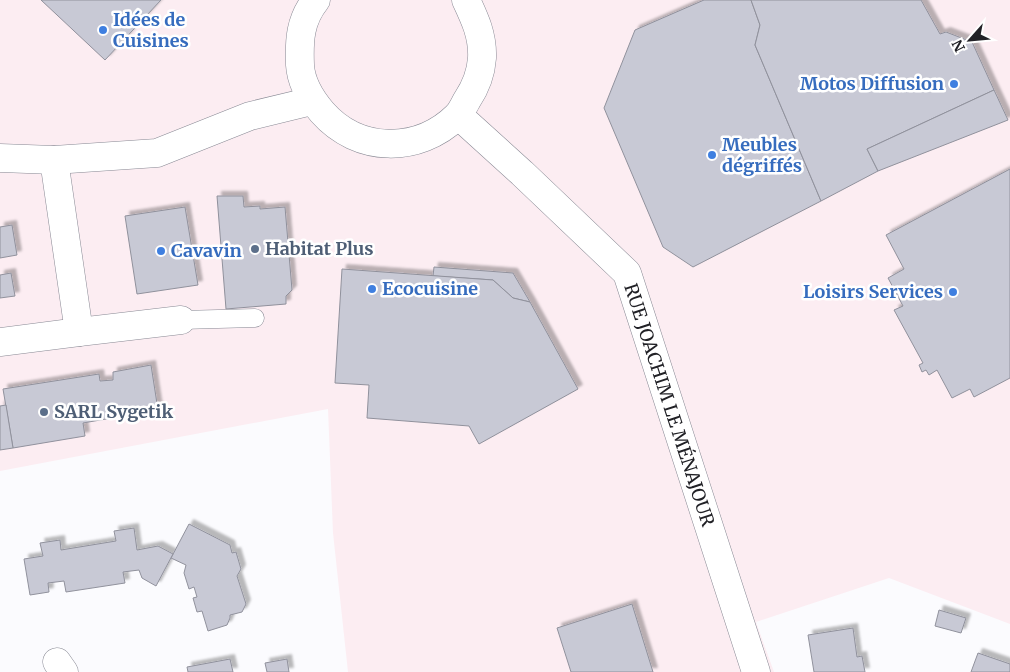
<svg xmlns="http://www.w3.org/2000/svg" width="1010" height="672" font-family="Merriweather,serif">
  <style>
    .commercial { fill: #fcedf2 }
    .building { fill: #c8c9d5; stroke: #90919c; filter: url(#shadow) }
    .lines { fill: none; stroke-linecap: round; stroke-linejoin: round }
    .service-casing { stroke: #888994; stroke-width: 19 }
    .minor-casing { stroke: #888994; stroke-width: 29 }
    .tertiary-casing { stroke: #888994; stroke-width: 29 }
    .service { stroke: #fff; stroke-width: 18 }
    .minor { stroke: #fff; stroke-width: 28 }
    .tertiary { stroke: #fff; stroke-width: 28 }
    .shop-dot { fill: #3f7fe0; stroke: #fff; stroke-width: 2 }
    .service-dot { fill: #5c6f8a; stroke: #fff; stroke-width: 2 }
    .labels { text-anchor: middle; stroke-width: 5; stroke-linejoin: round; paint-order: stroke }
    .shop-label { font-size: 18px; font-weight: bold; fill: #366cbe; stroke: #fff; text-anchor: start }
    .service-label { font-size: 18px; font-weight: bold; fill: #4e5e75; stroke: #fff; text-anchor: start }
    .street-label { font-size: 18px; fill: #212126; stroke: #fff }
  </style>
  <defs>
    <filter id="shadow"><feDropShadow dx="4.5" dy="-4.5" stdDeviation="1" flood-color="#0004"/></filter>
  </defs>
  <rect width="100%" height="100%" fill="#fbfbfe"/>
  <!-- commercial -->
  <path class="commercial" d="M0,0H1010V624L889,578L756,622L774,672H348L333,533L328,409L0,471Z"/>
  <!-- building -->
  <g class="building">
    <path d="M41,0H161L105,60Z"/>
    <path d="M704,0H751L760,25L755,45L821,201L693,267L663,247L604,108L635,30Z"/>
    <path d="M751,0H921L940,34L946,32L972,42L994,90L867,149L878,171L821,201L755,45L760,25Z"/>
    <path d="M994,90L1008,120L878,171L867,149Z"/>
    <path d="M1010,169V378L974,397L970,389L952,398L937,370L929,375L926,370L922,372L919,365L923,363L894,310L903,306L888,278L904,269L886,235Z"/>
    <path d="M217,196H243L244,207L260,206V209L285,207L292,290L286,296V304L226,309Z"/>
    <path d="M185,207L198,285L137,294L125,216Z"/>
    <path d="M12,225L17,255L0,258V227Z"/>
    <path d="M434,267L513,273L530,302L513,298L493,280L433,276Z"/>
    <path d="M342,269L493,280L513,298L530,302L578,389L479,444L469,426L367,418L369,385L335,383Z"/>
    <path d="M11,273L15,296L0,298V275Z"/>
    <path d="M151,365L158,410L83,423L85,436L13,448L3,389L99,374L100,381L113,380V372Z"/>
    <path d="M6,405L13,448L0,450V406Z"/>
    <path d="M189,524L230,545L232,553L236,552L241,569L237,576L246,604L242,612L230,615V618L227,625L208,631L202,611L197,612L193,598L197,597L194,587L189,589L184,573L186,565L171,558Z"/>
    <path d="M134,528L137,550L158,546L173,554L156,586L142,578L139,570L123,572L125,583L66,592L64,581L48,583L49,592L30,595L24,559L43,556L40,543L60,540L61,550L116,541L114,531Z"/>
    <path d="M632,604L653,672H571L557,628Z"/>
    <path d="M939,610L966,618L961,633L935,626Z"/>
    <path d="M853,628L857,657L862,656L865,672H814L808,635Z"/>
    <path d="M978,653L1010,664V672H971Z"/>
    <path d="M230,659L233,672H188L187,667Z"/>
    <path d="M287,659L289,672H267L265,663Z"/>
  </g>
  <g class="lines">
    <defs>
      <path id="service" d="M181,320L255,318"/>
      <g id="minor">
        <path d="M458,115L522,173L627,273L756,672"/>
        <path d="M0,158L54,160L157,153L250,116L312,101"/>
        <path d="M79,332L181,320"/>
        <path d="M0,342L79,332L54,160"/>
        <path d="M57,662L64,672"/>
      </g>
      <path id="tertiary" d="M316,0C300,20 299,40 300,65C301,82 311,99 322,112C358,153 418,154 457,116C461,112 464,105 467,100C475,88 481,73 482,58C483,36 475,19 466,0"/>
    </defs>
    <!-- service casing -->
    <use href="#service" class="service-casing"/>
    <!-- minor casing -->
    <use href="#minor" class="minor-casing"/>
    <!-- tertiary casing -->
    <use href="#tertiary" class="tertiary-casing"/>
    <!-- service -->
    <use href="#service" class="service"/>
    <!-- minor -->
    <use href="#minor" class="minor"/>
    <!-- tertiary -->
    <use href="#tertiary" class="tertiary"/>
  </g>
  <!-- markers -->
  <g class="shop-dot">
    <circle cx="103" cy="30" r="5"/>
    <circle cx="954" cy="84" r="5"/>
    <circle cx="712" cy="155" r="5"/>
    <circle cx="161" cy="251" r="5"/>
    <circle cx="372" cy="289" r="5"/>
    <circle cx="953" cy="292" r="5"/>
  </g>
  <g class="service-dot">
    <circle cx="255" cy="249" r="5"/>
    <circle cx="44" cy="412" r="5"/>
  </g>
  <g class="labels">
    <!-- shop labels -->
    <g class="shop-label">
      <text x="113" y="26">Idées de<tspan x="113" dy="21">Cuisines</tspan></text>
      <text x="944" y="90" text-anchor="end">Motos Diffusion</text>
      <text x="722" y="151">Meubles<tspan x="722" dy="21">dégriffés</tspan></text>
      <text x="171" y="257">Cavavin</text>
      <text x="382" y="295">Ecocuisine</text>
      <text x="943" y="298" text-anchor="end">Loisirs Services</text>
    </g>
    <!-- service labels -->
    <g class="service-label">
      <text x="265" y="255">Habitat Plus</text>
      <text x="54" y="418">SARL Sygetik</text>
    </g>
    <!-- street labels -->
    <g class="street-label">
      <text transform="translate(669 405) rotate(72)" y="6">RUE JOACHIM LE MÉNAJOUR</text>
    </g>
  </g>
  <!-- north arrow -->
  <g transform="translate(970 40) rotate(243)" stroke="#ffffff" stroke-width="4" paint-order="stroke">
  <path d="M0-4L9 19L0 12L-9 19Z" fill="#212126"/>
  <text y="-8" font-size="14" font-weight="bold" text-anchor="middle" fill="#212126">N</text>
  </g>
</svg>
